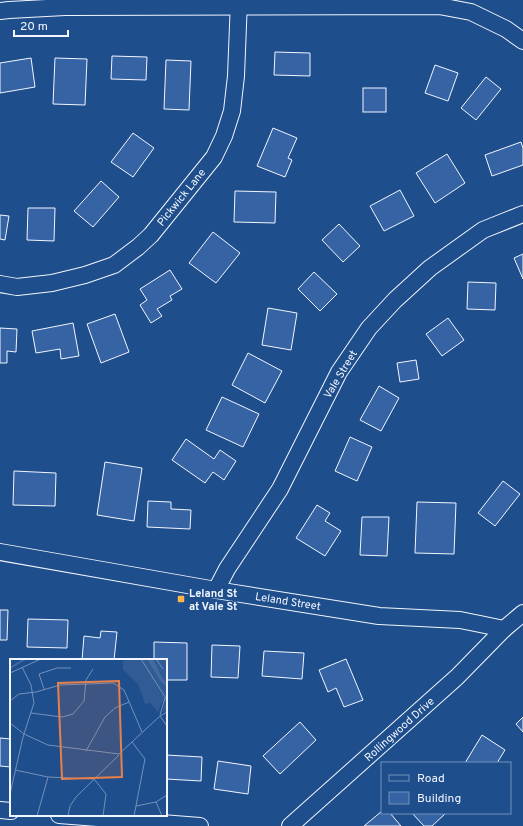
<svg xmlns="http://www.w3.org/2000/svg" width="523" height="826" font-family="Overpass,sans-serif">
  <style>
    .building { fill: #3563a3; stroke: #f2f6ff }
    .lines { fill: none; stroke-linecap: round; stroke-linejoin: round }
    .street-casing { stroke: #f2f6ff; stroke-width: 18 }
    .street { stroke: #1f4e8c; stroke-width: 16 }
    .poi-dot { fill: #ffb74d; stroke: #1f4e8c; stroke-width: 1.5 }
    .labels { text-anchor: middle; stroke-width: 3; stroke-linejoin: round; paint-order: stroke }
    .street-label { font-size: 11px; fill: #f2f6ff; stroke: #1f4e8c }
    .poi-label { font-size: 11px; font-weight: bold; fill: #f2f6ff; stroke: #1f4e8c; text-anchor: start }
    .inset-river { fill: none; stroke: #446ba0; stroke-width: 2 }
    .inset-road { fill: none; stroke: #7391ba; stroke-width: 1 }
    .view { fill: #ea8049; fill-opacity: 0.15; stroke: #ea8049; stroke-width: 2 }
    .inset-edge { fill: none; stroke: #f2f6ff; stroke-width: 2 }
  </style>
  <rect width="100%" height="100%" fill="#1f4e8c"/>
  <!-- building -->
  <g class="building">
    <path d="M275,52L310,53V76L274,75Z"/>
    <path d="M112,56L147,57L146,80L111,79Z"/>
    <path d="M31,58L35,87L0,93V63Z"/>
    <path d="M55,58L87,59L85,105L53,104Z"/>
    <path d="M166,60L191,61L189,110L164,109Z"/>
    <path d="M435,65L458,73L448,101L425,93Z"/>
    <path d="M486,77L501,89L476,120L461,108Z"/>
    <rect x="363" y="88" width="23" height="24"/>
    <path d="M273,128L297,138L288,158L292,160L285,177L257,166Z"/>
    <path d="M133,133L154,148L133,177L111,162Z"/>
    <path d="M521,142L523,148V165L492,176L485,155Z"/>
    <path d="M447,154L465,183L435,203L416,173Z"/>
    <path d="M101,181L119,197L93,227L74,211Z"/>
    <path d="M400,190L414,216L384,231L370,206Z"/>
    <path d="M235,191L276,192L275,223L234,222Z"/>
    <path d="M28,208H55L54,241L27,240Z"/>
    <path d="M0,215L9,216L5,240L0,239Z"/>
    <path d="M339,224L360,246L343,262L322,240Z"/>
    <path d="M213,232L240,253L216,283L189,263Z"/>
    <path d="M523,254V279L514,258Z"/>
    <path d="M170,270L182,289L170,296L172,300L157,309L162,316L151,323L140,305L147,300L140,289Z"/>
    <path d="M314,272L337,294L320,311L298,289Z"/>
    <path d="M468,282L496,283L495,310L467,309Z"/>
    <path d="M268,308L297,313L291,350L262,345Z"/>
    <path d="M115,314L129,352L101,363L87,324Z"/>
    <path d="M448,318L464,340L442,356L426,334Z"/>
    <path d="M73,323L79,356L61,359L60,349L36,353L32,331Z"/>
    <path d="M0,328L17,329L16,352L7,351V363H0Z"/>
    <path d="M248,353L282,371L265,403L232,385Z"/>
    <path d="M416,360L419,379L400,382L397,363Z"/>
    <path d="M379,386L399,398L381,431L360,420Z"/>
    <path d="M222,397L259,414L243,447L206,430Z"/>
    <path d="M350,437L372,447L357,481L335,471Z"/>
    <path d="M186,439L214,459L220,450L236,461L224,480L213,472L205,483L172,460Z"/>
    <path d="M105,462L142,468L134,521L97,515Z"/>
    <path d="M14,471L56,473L55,506L13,505Z"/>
    <path d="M503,481L520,494L495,526L478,513Z"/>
    <path d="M148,501L171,502V509L191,510L190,529L147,527Z"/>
    <path d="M417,502L456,503L454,554L415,553Z"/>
    <path d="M317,505L330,513L325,521L341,531L325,556L296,538Z"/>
    <path d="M362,517H389L387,556L360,555Z"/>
    <path d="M0,610H8L7,640H0Z"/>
    <path d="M28,619L68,620L67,648L27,647Z"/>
    <path d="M101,631L117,632L114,660H82L84,636L100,638Z"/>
    <path d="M154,642L187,643V680H166V660H154Z"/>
    <path d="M212,645L240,646L238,678L211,677Z"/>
    <path d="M264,651L304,653L302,679L262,676Z"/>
    <path d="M346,659L363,700L344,707L336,688L328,692L319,670Z"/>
    <path d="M523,717V732L516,724Z"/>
    <path d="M300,722L316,740L280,774L263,756Z"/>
    <path d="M482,735L505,750L497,763H465Z"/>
    <path d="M0,738L11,739V767L0,766Z"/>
    <path d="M166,755L202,757L201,781L166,779Z"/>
    <path d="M218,761L251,766L248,794L214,789Z"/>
    <path d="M382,811V813H390L401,826H364Z"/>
    <path d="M412,813H446L432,826H424Z"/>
  </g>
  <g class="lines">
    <defs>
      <g id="street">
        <path d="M0,11L9,10L65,7L439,6L471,12L506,29L523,41"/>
        <path d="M0,284L17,287L52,283L85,275L114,265L138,247L151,235L214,157L224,136L232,111L236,76L239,0"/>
        <path d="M0,552L216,590L379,616L460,620L480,624L504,629L523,613"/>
        <path d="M216,590L227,569L280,489L339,372L369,328L395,300L430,268L483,230L523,214"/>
        <path d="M0,810L11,811"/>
        <path d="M59,815L200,826"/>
        <path d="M290,826L457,677L504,629"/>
      </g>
    </defs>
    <!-- street casing -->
    <use href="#street" class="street-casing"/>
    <!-- street -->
    <use href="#street" class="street"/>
  </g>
  <!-- markers -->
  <rect class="poi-dot" x="177" y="595" width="8" height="8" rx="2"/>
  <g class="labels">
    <!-- street labels -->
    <g class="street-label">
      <text transform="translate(181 197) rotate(-51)" y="4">Pickwick Lane</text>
      <text transform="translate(340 374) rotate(-59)" y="4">Vale Street</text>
      <text transform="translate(288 601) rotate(9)" y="4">Leland Street</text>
      <text transform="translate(399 729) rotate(-42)" y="4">Rollingwood Drive</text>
    </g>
    <!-- poi labels -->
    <g class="poi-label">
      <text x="189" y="597">Leland St<tspan x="189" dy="13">at Vale St</tspan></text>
    </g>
  </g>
  <!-- overview -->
  <g transform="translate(10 659)">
    <rect width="157" height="157" fill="#1f4e8c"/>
    <path d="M120,0H157V52L152,53L155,43H152L148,53L140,44L135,45L128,25L113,11V2Z" fill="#305b95"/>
    <path d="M137,0H143L152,19L157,24V28L151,23Z" fill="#446ba0"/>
    <path class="inset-river" d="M0,9L15,0"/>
    <path class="inset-road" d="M131,0L157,41M146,0L153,10M0,14L31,0M34,30L29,15L47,9H61M0,42L9,35L26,33L50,26L103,24L114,31L132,73M21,54L52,58L63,55L74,42L76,21L83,10M150,56L155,39M150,57L157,67M0,64L14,75L38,86L109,95L150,57L157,53M122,83L135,100L124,157M76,92L95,58L105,49L119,43M5,111L38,118L84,120L96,135L93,157M0,135L13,78L24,44L21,26L12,8M146,143L152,157M126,147L146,143L157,136M27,157L38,118M58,157L60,147L66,138L109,96"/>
    <path class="view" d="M109,22L112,118L52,120L48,24Z"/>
    <rect width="157" height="157" class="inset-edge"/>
  </g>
  <!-- legend -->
  <rect x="381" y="762" width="130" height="52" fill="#1f4e8c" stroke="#7391ba"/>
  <rect x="389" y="775" width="20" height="6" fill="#1f4e8c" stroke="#7391ba"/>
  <text x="417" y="782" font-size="12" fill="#f2f6ff">Road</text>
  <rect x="389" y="792" width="20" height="12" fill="#3563a3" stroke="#7391ba"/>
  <text x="417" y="802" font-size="12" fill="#f2f6ff">Building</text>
  <!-- scale -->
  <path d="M14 30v6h54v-6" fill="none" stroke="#f2f6ff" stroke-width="2"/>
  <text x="20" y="30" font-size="12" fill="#f2f6ff" stroke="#1f4e8c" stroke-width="3" paint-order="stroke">20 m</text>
</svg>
